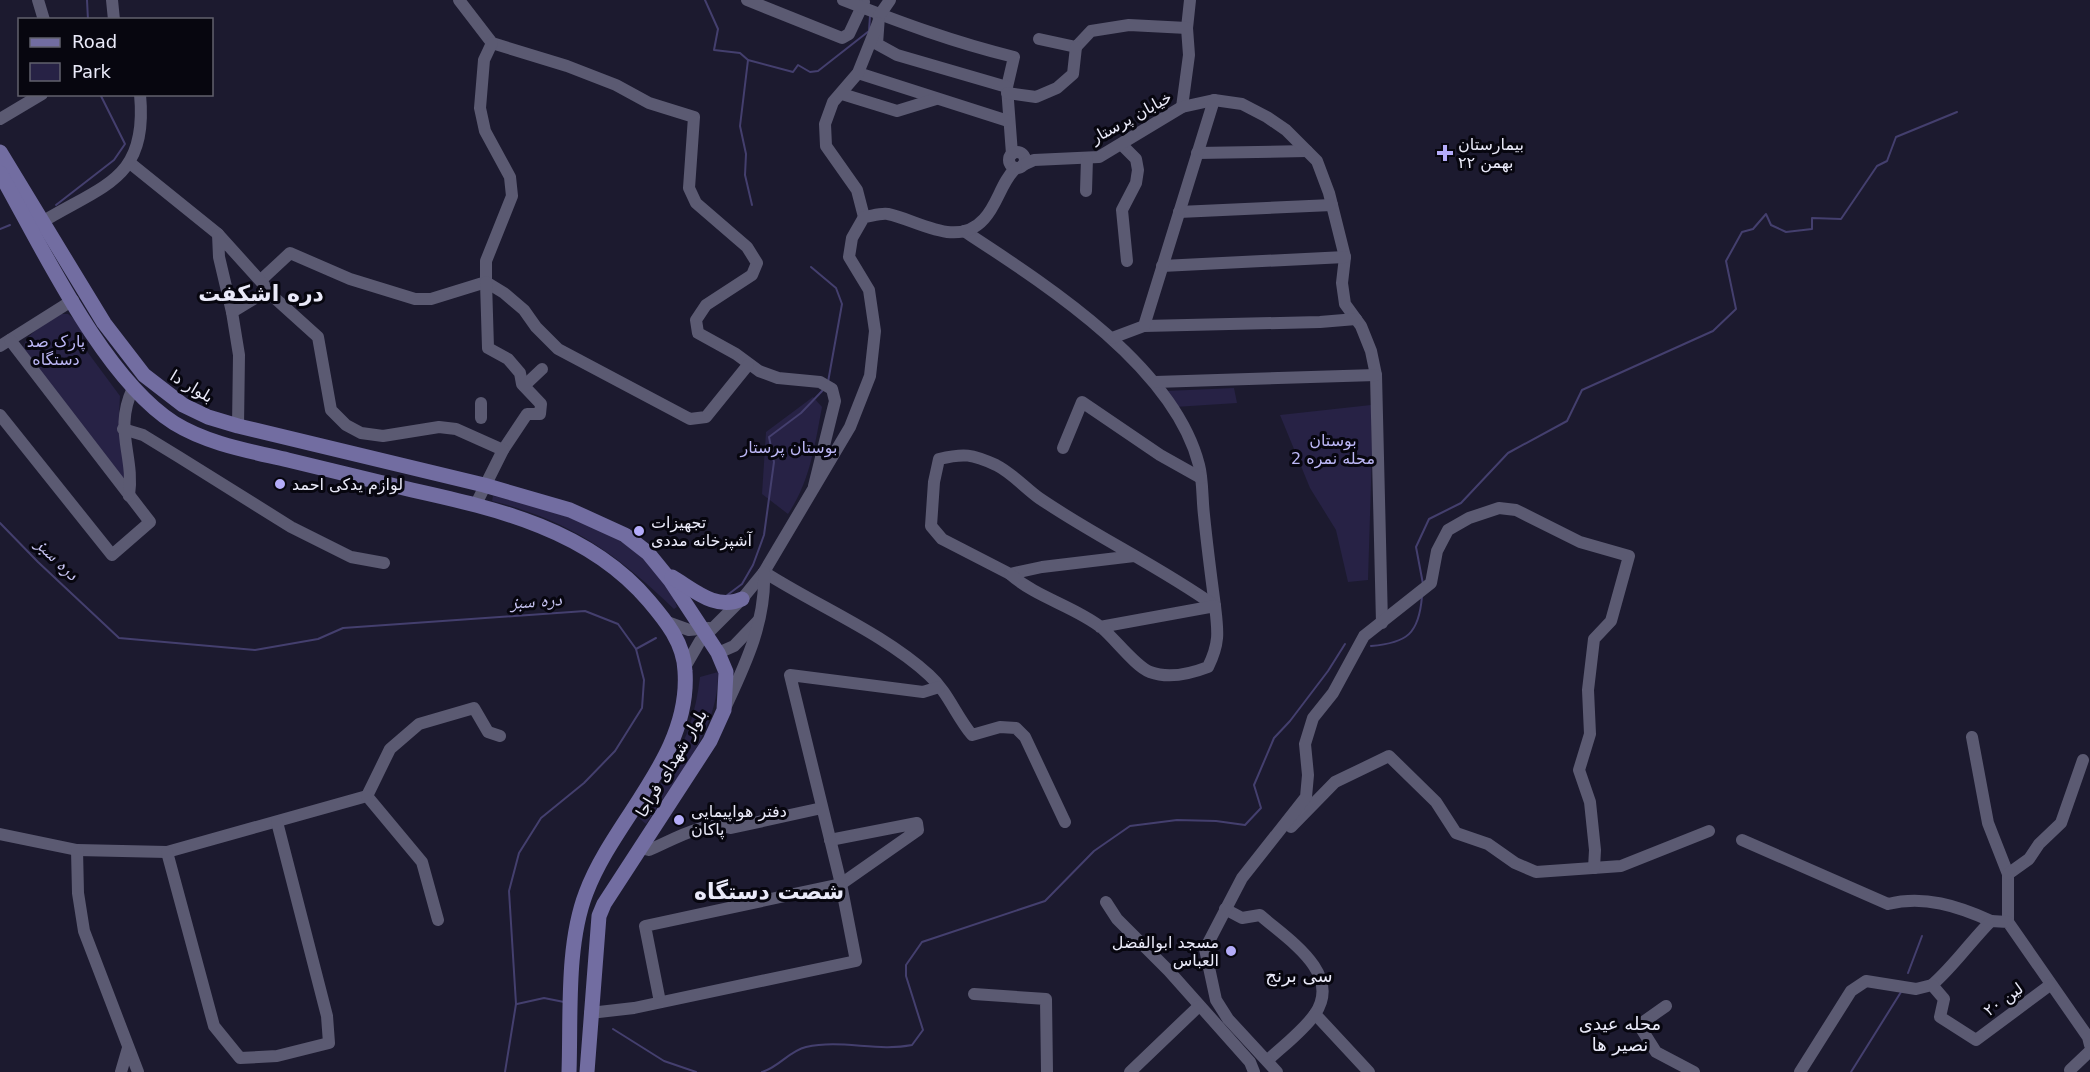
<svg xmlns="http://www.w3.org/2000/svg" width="2090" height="1072" font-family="'DejaVu Sans','Noto Naskh Arabic',sans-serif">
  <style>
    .green { fill: #272245 }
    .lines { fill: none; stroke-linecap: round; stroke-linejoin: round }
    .stream { stroke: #443f6e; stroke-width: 2 }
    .minor { stroke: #5b5a72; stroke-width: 12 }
    .major { stroke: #726da1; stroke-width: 15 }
    .poi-dot { fill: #b4acf9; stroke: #07060f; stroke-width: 2 }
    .labels { text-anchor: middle; stroke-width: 6; stroke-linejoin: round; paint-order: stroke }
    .street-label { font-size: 16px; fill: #eaeaf9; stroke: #07060f }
    .poi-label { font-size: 16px; fill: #eaeaf9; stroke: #07060f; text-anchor: start }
    .park-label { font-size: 16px; fill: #bcb7f5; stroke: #07060f }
    .water-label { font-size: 18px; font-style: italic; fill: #c8c5f3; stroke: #07060f }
    .neighbourhood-label { font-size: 18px; fill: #eaeaf9; stroke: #07060f }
    .district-label { font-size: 22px; font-weight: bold; fill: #eaeaf9; stroke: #07060f }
  </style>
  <rect width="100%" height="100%" fill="#1c1a2f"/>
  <!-- green -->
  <g class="green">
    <path d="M61,314H68C80,323 84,331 83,346L120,396C118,425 120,450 127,478L123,483L23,351C23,333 48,323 61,314Z"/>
    <path d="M1234,388L1237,403L1175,407L1166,391Z"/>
    <path d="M813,397L822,407C815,444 810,482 788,514L762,494L766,432Z"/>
    <path d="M1371,405L1372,451L1368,580L1348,582L1336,530L1310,488L1280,415Z"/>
    <path d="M493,496C553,509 660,539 677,607L674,609C617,554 569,520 492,501Z"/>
    <path d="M718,672C719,731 677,776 646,824L639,818C672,768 693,737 700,677Z"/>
  </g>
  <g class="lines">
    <!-- stream -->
    <g class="stream">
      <path d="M87,0L88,20"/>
      <path d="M705,0L718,29L714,50L740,53L748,60L740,126L746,154L745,175L752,205"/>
      <path d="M748,60L793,72L798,65L810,72L818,71L869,31L870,16"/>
      <path d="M56,205L114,160L125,144L100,94"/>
      <path d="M0,229L10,225"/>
      <path d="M811,267L836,288L842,304L828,382"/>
      <path d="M0,523L38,562L119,638L255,650L318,639L343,628L585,611L618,624L636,649L644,680L642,708L615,751L584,783L541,818L519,853L509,891L516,1004L505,1072"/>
      <path d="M1423,584L1416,547L1429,519L1461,503L1508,453L1567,421L1582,390L1713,331L1736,309L1726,261L1742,232L1753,229L1766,214L1771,225L1786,232L1812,229V218L1841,219L1877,166L1887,161L1896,137L1957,112"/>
      <path d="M726,596L742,584L753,565L764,535L774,462L769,437L801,413L824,389"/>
      <path d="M1371,646C1407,643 1419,634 1422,596"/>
      <path d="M636,649L656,638"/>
      <path d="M1908,973L1922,936"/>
      <path d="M517,1004L544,998L564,1002"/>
      <path d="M613,1029L664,1061L696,1072"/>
      <path d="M762,1072C779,1067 789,1051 806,1047C841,1039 877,1052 912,1045L923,1030L906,976V965L922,942L1045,901L1094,851L1130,826L1177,820L1216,821L1245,825L1261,808L1254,785L1274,738L1290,721L1328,671L1345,644"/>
      <path d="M1851,1072L1901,992"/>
    </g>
    <!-- minor -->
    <g class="minor">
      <path d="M38,0L44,20"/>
      <path d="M112,0L114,20"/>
      <path d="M459,0L492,43L567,66L616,85L649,103L694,117L689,188L696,203L747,247L757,263L752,275L706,305L696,320L698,333L736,354L759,371L778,378L820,382L832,389L835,401L814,486"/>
      <path d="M747,0L842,38L849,34L864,2"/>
      <path d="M843,0C902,23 953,42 1014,57L1007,87L1012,154"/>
      <path d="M890,0L879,16L877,44L897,55L1007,87"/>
      <path d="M1187,28L1190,0"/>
      <path d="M1039,39L1076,47L1091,31L1129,25L1187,28L1189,55L1182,107"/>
      <path d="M858,73L1008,121"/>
      <path d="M1007,93L1036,97L1057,88L1073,74L1076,47"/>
      <path d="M842,94L897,111L936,99"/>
      <path d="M0,119L42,94"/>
      <path d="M1122,145L1136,159L1138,170L1136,183L1122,210L1127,261"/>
      <circle cx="1017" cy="160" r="8"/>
      <path d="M1197,153L1307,151"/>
      <path d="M130,163L218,234"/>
      <path d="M1023,165L1034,160L1099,157L1182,107L1214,100L1242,104L1267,117L1286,130L1317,161L1329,193L1345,257L1342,283L1345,304L1361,326L1371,351L1376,375L1382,623"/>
      <path d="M1086,191L1087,158"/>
      <path d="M1179,212L1332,205"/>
      <path d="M864,217L857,190L826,146L825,124L833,102L858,73L878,23"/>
      <path d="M42,222C105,184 148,179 140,94"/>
      <path d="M964,231C1045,284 1174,366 1199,465C1203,480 1202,499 1204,515C1207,545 1211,576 1215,606"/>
      <path d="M1162,266L1345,257"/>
      <path d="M261,280L290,253L350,279L415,299H431L486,282V261L512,196L510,177L485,131L480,108L484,60L492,43"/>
      <path d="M486,282L504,293L524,310L536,327L558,349L690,419L706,417L748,365"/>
      <path d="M486,282L488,348L508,359L520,373L522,384L541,404L540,414H527L503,450"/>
      <path d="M232,312L219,257L218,234L264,285"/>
      <path d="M1144,326L1320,322L1356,319"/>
      <path d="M1112,338L1144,326L1214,100"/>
      <path d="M0,346L73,300"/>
      <path d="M1155,382L1376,375"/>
      <path d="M524,386L542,369"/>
      <path d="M481,403V418"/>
      <path d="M0,415L112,555L150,522L10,340"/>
      <path d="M238,426L239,355L232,312L267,291L318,337L331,410L346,425L361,433L383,436L439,427L456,429L503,450L476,504"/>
      <path d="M123,429L143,435L179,457L291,527L351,557L384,563"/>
      <path d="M1063,448L1082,402L1160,455L1201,478"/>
      <path d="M129,496C135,455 113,431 133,388"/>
      <path d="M1134,556L1042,567L1010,574L942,539L931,526L934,482L939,459C964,453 972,454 996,465C1012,473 1025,488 1039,498C1096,537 1159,566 1215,606"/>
      <path d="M764,572C817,606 883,633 929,675C948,692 956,716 972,735L1000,727L1016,728L1025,737L1065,822"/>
      <path d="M1010,574C1037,598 1074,606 1102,628C1115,639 1136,667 1150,672C1169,679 1190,674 1208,667C1220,643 1218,631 1215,606L1100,627"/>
      <path d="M667,622L689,630L709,628"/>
      <path d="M718,653L734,646L758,621"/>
      <path d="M685,667L700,641L742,599L764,572L850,427L870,376L875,331L869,290L849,257L852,238L864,217C872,216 880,213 888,214C918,220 957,249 984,219C998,204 1001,182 1016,168"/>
      <path d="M726,706C746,663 766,621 764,572"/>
      <path d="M1972,737L1988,823L2008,874V922"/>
      <path d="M1291,827L1335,782L1389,756L1436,802L1456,833L1488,844L1515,863L1536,872L1621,866L1709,831"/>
      <path d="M0,834L77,850L167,852L367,796"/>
      <path d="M1742,840L1888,904C1924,895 1958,906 1991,921"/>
      <path d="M641,848L649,850C673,840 706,819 731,828L822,808"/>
      <path d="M77,850L78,893L84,931L138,1072"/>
      <path d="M167,852L214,1026L240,1058L277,1056L329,1043L327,1016L277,822"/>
      <path d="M2008,874L2029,859L2039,844L2061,823L2083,760"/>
      <path d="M1106,902L1117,919L1169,971L1250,1062L1254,1072"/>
      <path d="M1225,909L1242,918L1260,915C1287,939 1343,973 1315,1014C1303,1031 1283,1046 1268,1060"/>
      <path d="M438,920L422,862L367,796L390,749L419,724L474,708L488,732L500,736"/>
      <path d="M1932,985C1954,966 1970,942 1991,921L2008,922L2088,1037L2090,1045"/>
      <path d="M974,994L1046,999L1047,1072"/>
      <path d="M660,1002L645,926L841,884L918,830L917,823L830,840"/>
      <path d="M1666,1006L1639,1025L1656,1052L1694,1072"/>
      <path d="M590,1013L634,1008L856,961L841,884L790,675L923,692L939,687"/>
      <path d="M1315,1014L1369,1072"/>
      <path d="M2070,1070L2090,1051"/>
      <path d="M121,1072L128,1048"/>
      <path d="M1130,1072L1199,1006"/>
      <path d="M1277,1072L1228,1019L1216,1000L1205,949L1242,878L1306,797L1308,775L1305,744L1313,718L1333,693L1364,636L1431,583L1437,551L1448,530L1469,518L1499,508L1516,510L1580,542L1629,556L1611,621L1594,639L1588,690L1590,734L1579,770L1590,802L1595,850L1594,868"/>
      <path d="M1800,1072L1851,991L1866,981L1916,989L1932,985L1944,999L1940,1017L1976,1040L2050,985"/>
    </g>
    <!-- major -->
    <g class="major">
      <path d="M0,152L104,323L144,375L183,405L208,417L238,426L484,485L570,510L625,535L648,553L670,580L718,653L726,672L724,710L710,741L604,904L599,916L587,1072"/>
      <path d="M0,173C42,247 103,378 174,423C208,444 250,451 288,460C329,470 370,480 412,490C498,509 589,530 649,601C666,621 684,643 685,671C691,756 614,818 586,893C566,945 571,1016 569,1072"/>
      <path d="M672,577C694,590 716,611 742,599"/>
    </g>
  </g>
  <!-- markers -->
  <g class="poi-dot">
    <path d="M1442 144h6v6h6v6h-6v6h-6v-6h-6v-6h6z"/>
    <circle cx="280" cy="484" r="6"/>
    <circle cx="639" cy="531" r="6"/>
    <circle cx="679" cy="820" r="6"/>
    <circle cx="1231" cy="951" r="6"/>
  </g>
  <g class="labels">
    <!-- street labels -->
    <g class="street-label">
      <text transform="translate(1131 117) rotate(-29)" y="6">خیابان پرستار</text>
      <text transform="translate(192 386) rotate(31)" y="6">بلوار دا</text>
      <text transform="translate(671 763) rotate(-59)" y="6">بلوار شهدای فراجا</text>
      <text transform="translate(2003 999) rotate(-36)" y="6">لین ۲۰</text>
    </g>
    <!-- poi labels -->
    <g class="poi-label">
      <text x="1458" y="150">بیمارستان<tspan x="1458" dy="18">۲۲ بهمن</tspan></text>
      <text x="292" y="490">لوازم یدکی احمد</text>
      <text x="651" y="528">تجهیزات<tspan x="651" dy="18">آشپزخانه مددی</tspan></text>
      <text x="691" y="817">دفتر هواپیمایی<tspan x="691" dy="18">پاکان</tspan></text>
      <text x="1219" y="948" text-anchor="end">مسجد ابوالفضل<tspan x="1219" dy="18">العباس</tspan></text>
    </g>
    <!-- park labels -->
    <g class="park-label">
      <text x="56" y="347">پارک صد<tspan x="56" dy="18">دستگاه</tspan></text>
      <text x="1333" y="446">بوستان<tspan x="1333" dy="18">محله نمره 2</tspan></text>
      <text x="789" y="453">بوستان پرستار</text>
    </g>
    <!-- water labels -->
    <g class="water-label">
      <text transform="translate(57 559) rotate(44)" y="6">دره سبز</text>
      <text transform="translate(536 601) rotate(-4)" y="6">دره سبز</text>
    </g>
    <!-- neighbourhood labels -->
    <g class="neighbourhood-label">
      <text x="1299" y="982">سی برنج</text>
      <text x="1620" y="1030">محله عیدی<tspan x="1620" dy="21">نصیر ها</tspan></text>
    </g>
    <!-- district labels -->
    <g class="district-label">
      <text x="261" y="301">دره اشکفت</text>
      <text x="769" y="899">شصت دستگاه</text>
    </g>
  </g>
  <!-- legend -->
  <rect x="18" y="18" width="195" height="78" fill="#07060f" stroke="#62616d" stroke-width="1.5"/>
  <rect x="30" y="38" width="30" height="9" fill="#726da1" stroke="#62616d" stroke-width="1.5"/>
  <text x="72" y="48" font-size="18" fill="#eaeaf9">Road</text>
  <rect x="30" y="63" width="30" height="18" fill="#272245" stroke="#62616d" stroke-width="1.5"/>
  <text x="72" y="78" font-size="18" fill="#eaeaf9">Park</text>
</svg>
